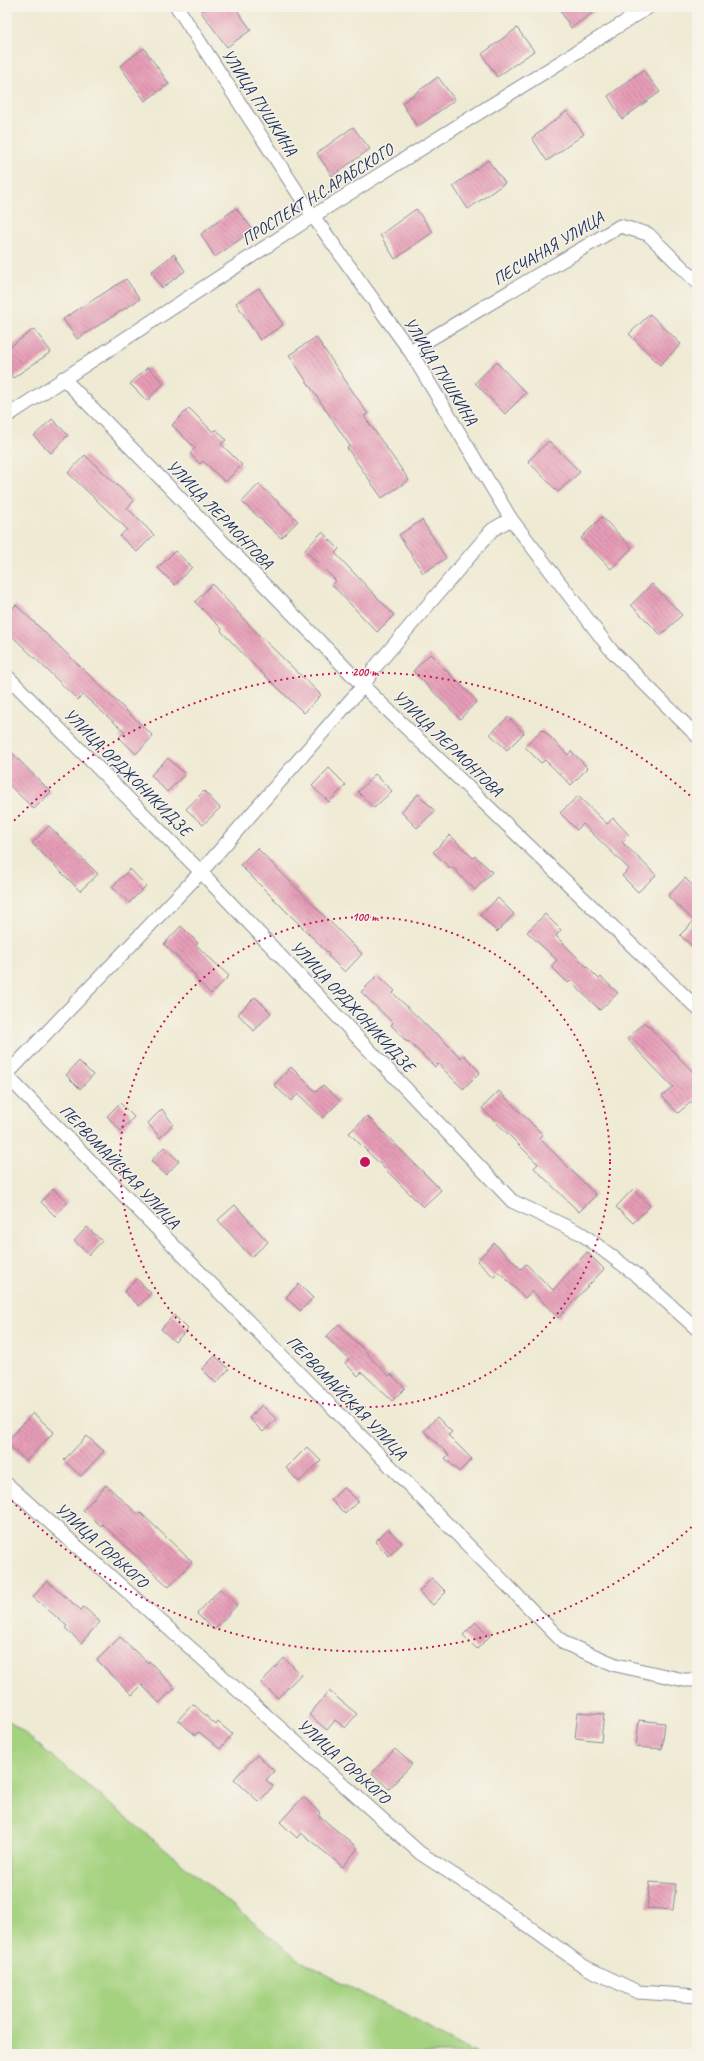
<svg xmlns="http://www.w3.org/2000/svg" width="704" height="2061" font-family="Caveat,sans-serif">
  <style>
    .grass { fill: #a4d27f; stroke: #60806e }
    .building { fill: url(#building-back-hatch) }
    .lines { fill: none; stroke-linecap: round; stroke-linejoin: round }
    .street-casing { stroke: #858c98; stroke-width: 15 }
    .street { stroke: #fff; stroke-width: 13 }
    .ring { fill: none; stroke: #c2185b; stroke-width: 2; stroke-dasharray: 2 4 }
    .labels { text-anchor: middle; stroke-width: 3; stroke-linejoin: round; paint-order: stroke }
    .street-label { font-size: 17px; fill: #1b2f5e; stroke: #f7f3e8 }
    .centre { fill: #c2185b; stroke: #f7f3e8; stroke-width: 2 }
    .ring-label { font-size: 12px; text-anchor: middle; font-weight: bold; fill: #c2185b; stroke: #f7f3e8; stroke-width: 3; stroke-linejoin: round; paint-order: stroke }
  </style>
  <defs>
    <pattern id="building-back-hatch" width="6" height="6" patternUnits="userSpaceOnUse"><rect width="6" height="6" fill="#e69cb6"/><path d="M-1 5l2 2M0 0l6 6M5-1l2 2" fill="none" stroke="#ba8097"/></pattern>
  </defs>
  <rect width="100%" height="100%" fill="#f7f3e8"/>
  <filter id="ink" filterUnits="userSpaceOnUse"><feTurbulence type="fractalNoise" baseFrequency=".025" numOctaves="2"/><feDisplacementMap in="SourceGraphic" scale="8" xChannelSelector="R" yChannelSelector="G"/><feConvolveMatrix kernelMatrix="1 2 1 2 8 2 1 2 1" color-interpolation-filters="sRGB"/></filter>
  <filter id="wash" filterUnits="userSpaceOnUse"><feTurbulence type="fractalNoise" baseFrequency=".012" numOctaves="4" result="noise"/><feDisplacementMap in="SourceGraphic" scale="16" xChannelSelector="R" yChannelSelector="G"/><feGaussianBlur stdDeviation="0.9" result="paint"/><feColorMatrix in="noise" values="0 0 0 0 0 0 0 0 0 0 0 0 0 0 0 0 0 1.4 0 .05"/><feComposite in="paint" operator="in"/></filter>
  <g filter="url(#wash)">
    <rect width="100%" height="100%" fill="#efead3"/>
    <!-- grass -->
    <path class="grass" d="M7,1719L299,1960L477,2054H7Z"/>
    <g id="blocks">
      <!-- building -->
      <g class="building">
        <path d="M208,7H235L251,30L227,47L201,12Z"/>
        <path d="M558,7H601L571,28Z"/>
        <path d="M517,28L534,51L497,77L482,54Z"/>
        <path d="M144,48L169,84L145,101L120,66Z"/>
        <path d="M643,70L660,92L622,119L608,96Z"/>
        <path d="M438,77L455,100L417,127L402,103Z"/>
        <path d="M567,111L584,134L547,161L532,138Z"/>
        <path d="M353,127L370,149L332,176L317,153Z"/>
        <path d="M488,160L505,183L468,209L453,186Z"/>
        <path d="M236,208L253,230L215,257L201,234Z"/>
        <path d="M416,209L433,232L395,259L380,235Z"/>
        <path d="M174,254L185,271L162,288L151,272Z"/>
        <path d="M126,279L140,299L77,339L63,319Z"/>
        <path d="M259,288L283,325L260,340L236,303Z"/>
        <path d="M650,314L681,344L660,365L629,334Z"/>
        <path d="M34,329L51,352L13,378L7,369V349Z"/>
        <path d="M316,337L368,414L364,416L409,480L382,498L347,448L350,446L289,355Z"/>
        <path d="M496,362L526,393L505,414L475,383Z"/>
        <path d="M148,367L164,383L147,401L130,384Z"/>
        <path d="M189,408L213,432L216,429L226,440L221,444L242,465L225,482L203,461L200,464L190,454L195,448L172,425Z"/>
        <path d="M52,419L68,435L51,453L34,436Z"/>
        <path d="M549,441L580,472L558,492L528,461Z"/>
        <path d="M85,455L134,501L127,508L154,535L137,552L120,536L127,529L68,473Z"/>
        <path d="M259,484L298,521L281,538L242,502Z"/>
        <path d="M602,517L632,548L611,569L581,538Z"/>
        <path d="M422,520L446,558L423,573L399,535Z"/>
        <path d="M322,532L339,549L335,553L394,615L377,632L332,585L336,581L305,550Z"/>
        <path d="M175,551L192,567L175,585L158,568Z"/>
        <path d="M212,584L254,630L321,695L304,713L253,664L221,631L222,629L195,602Z"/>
        <path d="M652,584L682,615L661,635L631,605Z"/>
        <path d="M16,605L153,736L136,754L119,737L125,732L83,695L78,700L7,631V613Z"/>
        <path d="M430,654L477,701L460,719L413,671Z"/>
        <path d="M508,717L524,733L507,750L490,734Z"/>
        <path d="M542,729L568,755L571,751L588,768L571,785L545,760L541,763L525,747Z"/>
        <path d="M7,748L51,792L34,809L7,783Z"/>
        <path d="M168,758L185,774L167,792L151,775Z"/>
        <path d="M329,768L346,785L329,802L312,786Z"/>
        <path d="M375,774L392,791L374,808L358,792Z"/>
        <path d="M204,791L220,808L203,825L186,809Z"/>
        <path d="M418,794L435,811L417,828L401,812Z"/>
        <path d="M578,796L607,824L613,818L629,835L622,842L656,875L638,892L622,876L629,869L583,824L577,830L560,813Z"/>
        <path d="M49,826L98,874L80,891L32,843Z"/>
        <path d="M450,835L473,858L475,856L492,872L475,890L452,867L450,868L433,852Z"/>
        <path d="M257,848L362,954L345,972L328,956L329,954L240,865Z"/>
        <path d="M130,869L146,886L129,903L112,887Z"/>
        <path d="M685,878L697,890V951L680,935L694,921L668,896Z"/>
        <path d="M498,898L514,914L497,932L480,915Z"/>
        <path d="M545,914L561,930L556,936L599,979L601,977L618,993L600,1010L570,981L568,983L551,966L557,960L527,932Z"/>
        <path d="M181,926L198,943L196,945L229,976L211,994L195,978L196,976L164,944Z"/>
        <path d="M378,975L395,991L393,993L435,1034L436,1033L461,1058L464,1055L480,1072L463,1089L438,1064L435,1067L408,1041L407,1042L391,1025L393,1023L361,992Z"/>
        <path d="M255,997L271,1013L254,1031L238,1014Z"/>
        <path d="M645,1022L697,1076V1097L678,1113L662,1096L673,1087L627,1039Z"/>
        <path d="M79,1061L93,1075L80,1089L66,1075Z"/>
        <path d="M291,1067L316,1092L323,1085L340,1101L323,1118L298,1094L291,1101L274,1085Z"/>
        <path d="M499,1091L543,1135L539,1138L596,1195L579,1212L534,1168L538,1164L482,1108Z"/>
        <path d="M120,1103L134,1117L121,1131L107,1116Z"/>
        <path d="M162,1109L173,1124L160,1138L148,1123Z"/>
        <path d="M367,1116L441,1190L423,1207L349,1133Z"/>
        <path d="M164,1147L179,1161L166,1175L151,1161Z"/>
        <path d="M53,1189L68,1202L55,1216L41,1202Z"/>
        <path d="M633,1189L650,1206L633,1223L616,1207Z"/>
        <path d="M235,1205L268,1242L251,1257L218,1220Z"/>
        <path d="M87,1227L102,1241L89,1255L74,1241Z"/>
        <path d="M494,1243L521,1269L526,1264L553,1290L587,1252L604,1269L558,1318L532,1291L525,1298L499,1272L494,1277L477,1261Z"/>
        <path d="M137,1279L151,1293L139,1306L124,1292Z"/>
        <path d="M299,1284L313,1298L300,1311L286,1297Z"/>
        <path d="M174,1315L188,1329L175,1342L161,1329Z"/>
        <path d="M339,1324L389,1376L391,1374L405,1388L392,1401L362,1372L358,1376L345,1363L349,1359L326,1337Z"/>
        <path d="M215,1356L229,1369L216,1383L202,1369Z"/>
        <path d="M262,1405L276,1419L263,1432L249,1418Z"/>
        <path d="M33,1413L54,1432L26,1461L7,1444V1441Z"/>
        <path d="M437,1417L452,1432L448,1435L472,1459L459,1472L445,1458L449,1455L424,1431Z"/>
        <path d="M87,1436L104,1451L81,1476L64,1460Z"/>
        <path d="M307,1447L321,1461L299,1482L286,1468Z"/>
        <path d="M106,1485L139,1515L141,1513L192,1562L169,1587L102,1524L101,1526L83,1510Z"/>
        <path d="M344,1487L358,1501L345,1514L331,1500Z"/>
        <path d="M388,1529L402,1543L389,1556L375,1542Z"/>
        <path d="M432,1578L446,1592L433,1605L419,1591Z"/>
        <path d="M47,1581L81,1610L84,1607L100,1622L81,1643L65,1628L67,1626L33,1597Z"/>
        <path d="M220,1589L237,1605L214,1630L197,1614Z"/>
        <path d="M476,1622L490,1636L477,1649L463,1635Z"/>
        <path d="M120,1637L148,1663L149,1661L175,1688L159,1703L142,1685L132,1695L97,1660Z"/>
        <path d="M284,1658L301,1674L278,1698L261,1683Z"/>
        <path d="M329,1691L357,1714L345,1728L335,1720L327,1730L309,1715Z"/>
        <path d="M193,1704L216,1725L218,1722L232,1734L220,1749L199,1732L195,1735L178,1720Z"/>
        <path d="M578,1712L604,1714L601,1741L575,1738Z"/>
        <path d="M639,1720L665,1723L662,1749L636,1747Z"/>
        <path d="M395,1749L412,1764L389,1789L372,1773Z"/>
        <path d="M257,1755L274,1771L266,1780L273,1786L259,1802L234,1779Z"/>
        <path d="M303,1797L320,1813L318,1815L358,1848L343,1867L301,1833L297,1838L280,1822Z"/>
        <path d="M650,1882L676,1884L673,1910L647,1908Z"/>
      </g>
    </g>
  </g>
  <g filter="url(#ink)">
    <use href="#blocks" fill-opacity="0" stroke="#858c98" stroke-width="1"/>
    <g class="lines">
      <defs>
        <g id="street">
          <path d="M177,7L313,216L410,351L511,519L611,650L697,736"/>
          <path d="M410,351L620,226L648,234L697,282"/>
          <path d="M63,378L363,686L697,1008"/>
          <path d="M7,416L313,216L649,7"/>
          <path d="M7,676L201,872L512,1201L582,1234L639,1277L697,1329"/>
          <path d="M7,1074L201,872L363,686L376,666L492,530L511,519"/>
          <path d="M7,1076L564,1643L616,1665L684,1680H697"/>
          <path d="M7,1484L420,1853L484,1895L585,1967L638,1992L697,1996"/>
        </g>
      </defs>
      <!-- street casing -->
      <use href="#street" class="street-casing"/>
      <!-- street -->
      <use href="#street" class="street"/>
    </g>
  </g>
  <!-- distance rings -->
  <g class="ring">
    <circle cx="365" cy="1162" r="245"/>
    <path d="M696 1523A490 490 0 0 1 10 1499M10 825A490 490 0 0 1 696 801"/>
  </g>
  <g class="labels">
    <!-- street labels -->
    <g class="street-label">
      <text transform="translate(260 102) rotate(57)" y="6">УЛИЦА ПУШКИНА</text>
      <text transform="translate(317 194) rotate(-32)" y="6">ПРОСПЕКТ Н.С.АРАБСКОГО</text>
      <text transform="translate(548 248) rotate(-31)" y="6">ПЕСЧАНАЯ УЛИЦА</text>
      <text transform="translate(441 371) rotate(58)" y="6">УЛИЦА ПУШКИНА</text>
      <text transform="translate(220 514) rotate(46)" y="6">УЛИЦА ЛЕРМОНТОВА</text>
      <text transform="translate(448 743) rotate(44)" y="6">УЛИЦА ЛЕРМОНТОВА</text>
      <text transform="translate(128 772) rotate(45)" y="6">УЛИЦА ОРДЖОНИКИДЗЕ</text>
      <text transform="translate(353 1006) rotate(47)" y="6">УЛИЦА ОРДЖОНИКИДЗЕ</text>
      <text transform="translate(120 1166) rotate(46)" y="6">ПЕРВОМАЙСКАЯ УЛИЦА</text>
      <text transform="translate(347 1397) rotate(46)" y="6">ПЕРВОМАЙСКАЯ УЛИЦА</text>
      <text transform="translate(102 1545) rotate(42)" y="6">УЛИЦА ГОРЬКОГО</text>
      <text transform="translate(344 1761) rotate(42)" y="6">УЛИЦА ГОРЬКОГО</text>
    </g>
  </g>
  <circle cx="365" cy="1162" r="6" class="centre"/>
  <g class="ring-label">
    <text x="365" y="676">200 m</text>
    <text x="365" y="921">100 m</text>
  </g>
  <!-- margin -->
  <rect width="704" height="2061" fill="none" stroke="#f7f3e8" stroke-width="24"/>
</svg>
